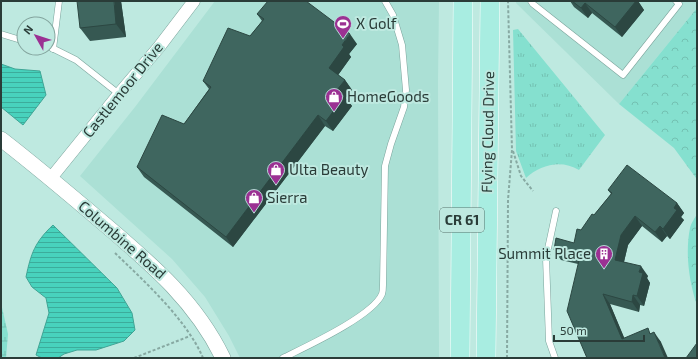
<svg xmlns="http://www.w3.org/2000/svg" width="698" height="359" font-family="'Exo 2',sans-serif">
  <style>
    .built { fill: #abe0d5 }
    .grass { fill: url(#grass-tufts) }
    .forest { fill: url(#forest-crowns) }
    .wetland { fill: url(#wetland-marsh) }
    .water { fill: url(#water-rules); stroke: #3fa595 }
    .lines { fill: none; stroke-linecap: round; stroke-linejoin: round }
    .service-casing { stroke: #7ba49c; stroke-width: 7 }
    .minor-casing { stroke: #7ba49c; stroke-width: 13 }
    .tertiary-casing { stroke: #7ba49c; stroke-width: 16 }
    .primary-casing { stroke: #fff; stroke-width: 20 }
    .path { stroke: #87a9a2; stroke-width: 2; stroke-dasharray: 3 2; stroke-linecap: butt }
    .service { stroke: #fff; stroke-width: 6 }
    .minor { stroke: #fff; stroke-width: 12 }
    .tertiary { stroke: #fff; stroke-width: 15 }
    .primary { stroke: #a8ede1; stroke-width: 19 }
    .wall { fill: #365852 }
    .shaded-wall { fill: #2c4742 }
    .building { fill: #3f665f; stroke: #2c4742 }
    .labels { text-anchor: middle; stroke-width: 4; stroke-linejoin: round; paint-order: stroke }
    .shield { fill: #bee9e0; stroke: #56706a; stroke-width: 1 }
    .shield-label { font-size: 14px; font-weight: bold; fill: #2a3c38 }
    .poi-label { font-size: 15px; fill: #2a3c38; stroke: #bee9e0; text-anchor: start }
    .street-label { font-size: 15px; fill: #2a3c38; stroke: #bee9e0 }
  </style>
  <defs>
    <pattern id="grass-tufts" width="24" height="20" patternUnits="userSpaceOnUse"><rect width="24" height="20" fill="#85e0cf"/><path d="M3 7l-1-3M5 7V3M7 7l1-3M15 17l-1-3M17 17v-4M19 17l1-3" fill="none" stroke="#73c1b2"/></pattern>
    <pattern id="forest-crowns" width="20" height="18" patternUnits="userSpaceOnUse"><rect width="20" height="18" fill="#85e0cf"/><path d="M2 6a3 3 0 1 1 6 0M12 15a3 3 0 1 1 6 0" fill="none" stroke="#73c1b2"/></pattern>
    <pattern id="wetland-marsh" width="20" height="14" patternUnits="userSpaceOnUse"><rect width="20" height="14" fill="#85e0cf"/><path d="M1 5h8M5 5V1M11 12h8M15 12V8" fill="none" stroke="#73c1b2"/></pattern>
    <pattern id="water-rules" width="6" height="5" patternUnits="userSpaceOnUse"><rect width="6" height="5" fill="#48d2bd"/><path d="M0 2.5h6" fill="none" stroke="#3cac9b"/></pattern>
  </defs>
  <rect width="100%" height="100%" fill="#bee9e0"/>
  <!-- built -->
  <g class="built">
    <path d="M215,1H439L438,82L439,358H240L229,336L205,297L172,259L80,176L135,107Z"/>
    <path d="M516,1H697V8L619,104L516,3Z"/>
  </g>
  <!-- grass -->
  <path class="grass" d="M518,29L605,135L579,170C561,159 540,165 526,178L516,151L513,30Z"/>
  <!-- forest -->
  <g class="forest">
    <path d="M697,8V183L696,178L674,148L619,104Z"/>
    <path d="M697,214V305C689,282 685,253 690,228C691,223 695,218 697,214Z"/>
  </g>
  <!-- wetland -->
  <path class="wetland" d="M1,303L8,334L6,358H1Z"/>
  <!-- water -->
  <g class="water">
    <path d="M1,64L15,69L40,71L46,95L23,125L1,107Z"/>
    <path d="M53,225L117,288L132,313L135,330L124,341L96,350H77L64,354L58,358H42L36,355L49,313L46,298L32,287L26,277C31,253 35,242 53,225Z"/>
  </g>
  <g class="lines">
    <defs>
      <g id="service">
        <path d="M531,1L533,4L623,75L679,4L676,1"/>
        <path d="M1,34L24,41"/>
        <path d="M48,46L76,60L119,94"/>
        <path d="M53,49L59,1"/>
        <path d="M283,358C305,347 373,316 382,294C383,291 383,288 383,285L385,166L391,144L404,107L406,90L402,45L393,15L385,1"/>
        <path d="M555,358L549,341L546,258L556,211"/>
      </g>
      <path id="minor" d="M51,178L119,94L159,47L194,1"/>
      <path id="tertiary" d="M1,139C36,166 69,194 102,222C150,263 195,300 223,358"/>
      <g id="primary">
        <path d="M460,358L463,1"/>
        <path d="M486,358L490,1"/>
      </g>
    </defs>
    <!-- service casing -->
    <use href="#service" class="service-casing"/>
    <!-- minor casing -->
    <use href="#minor" class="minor-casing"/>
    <!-- tertiary casing -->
    <use href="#tertiary" class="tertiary-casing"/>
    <!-- primary casing -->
    <use href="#primary" class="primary-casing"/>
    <!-- path -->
    <g class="path">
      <path d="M513,151L521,176L533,191"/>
      <path d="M115,253C145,282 187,320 203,358"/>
      <path d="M134,358L190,336"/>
      <path d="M507,358L508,200L512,150L508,1"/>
    </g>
    <!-- service -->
    <use href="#service" class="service"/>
    <!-- minor -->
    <use href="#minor" class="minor"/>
    <!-- tertiary -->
    <use href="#tertiary" class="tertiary"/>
    <!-- primary -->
    <use href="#primary" class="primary"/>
  </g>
  <!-- wall -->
  <g class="wall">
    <path d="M121,1L126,37L90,41L80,28Z"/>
    <path d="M570,1H638L644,10L622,37L592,13L588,18L574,7Z"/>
    <path d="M257,14L357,44L349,54L351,57L338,75L345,80L352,90L346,98L352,106L333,131L325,126L233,247L144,177L137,167L184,124L209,89L203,81L250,36L262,21Z"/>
    <path d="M608,190L677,203L684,213L681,217L684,220L670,239L667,236L662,242L642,226L628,245L624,262L648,276L647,278L650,283L644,306L640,305L639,312L610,304L624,338L652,333L661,342L587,358L578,264L561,260L554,250L574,243L581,230L594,215L611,194Z"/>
  </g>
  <!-- shaded-wall -->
  <g class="shaded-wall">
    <path d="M114,1H121L126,37L116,24Z"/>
    <path d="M636,1H638L644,10L622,37L615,27Z"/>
    <path d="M585,3L592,13L588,18L581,8Z"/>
    <path d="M350,34L357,44L349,54L351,57L336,78L329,68L342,45Z"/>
    <path d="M345,80L352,90L346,98L352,106L333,131L326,121L337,90Z"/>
    <path d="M318,115L325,126L233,247L226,237Z"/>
    <path d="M677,203L684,213L681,217L684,220L670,239L663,229L674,208Z"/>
    <path d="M635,216L642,226L628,245L622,270L615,260L621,235Z"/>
    <path d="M660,226L667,236L662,242L655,232Z"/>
    <path d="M641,266L648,276L647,278L650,283L644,306L637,296L639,272Z"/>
    <path d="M603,294L610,304L629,349L622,339Z"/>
    <path d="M633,295L640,305L639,312L632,302Z"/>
    <path d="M654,332L661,342L668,358H665Z"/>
  </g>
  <!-- building -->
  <g class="building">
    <path d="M77,1H114L116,24L80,28Z"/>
    <path d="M268,1H306L350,34L342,45L344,47L329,68L345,80L337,90L345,96L326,121L318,115L226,237L137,167L162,115L184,124L211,87L203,81L228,28L250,36L264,19L257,14Z"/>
    <path d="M572,1H636L615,27L585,3L581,8Z"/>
    <path d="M627,165L677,203L674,208L677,210L663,229L660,226L655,232L635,216L621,235L615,260L641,266L639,272L643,273L637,296L633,295L632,302L603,294L622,339L648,328L650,334L654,332L665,358H587L567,311L580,256L554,250L556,238L574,243L577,229L581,230L592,214L594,215L612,193L608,190Z"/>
    <path d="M697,343V358H686Z"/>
  </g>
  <!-- icons -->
  <defs>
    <symbol id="stadium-pin" viewBox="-11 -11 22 30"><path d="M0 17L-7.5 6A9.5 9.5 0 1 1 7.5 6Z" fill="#9b3193" stroke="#bee9e0"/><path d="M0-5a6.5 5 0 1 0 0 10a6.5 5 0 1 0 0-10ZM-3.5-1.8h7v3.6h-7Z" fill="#fff"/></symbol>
    <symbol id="shop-pin" viewBox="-11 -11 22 30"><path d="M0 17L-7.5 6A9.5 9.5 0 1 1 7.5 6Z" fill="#9b3193" stroke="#bee9e0"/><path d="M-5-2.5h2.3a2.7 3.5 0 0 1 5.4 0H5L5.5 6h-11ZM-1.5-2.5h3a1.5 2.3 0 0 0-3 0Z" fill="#fff"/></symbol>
    <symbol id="building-pin" viewBox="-11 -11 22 30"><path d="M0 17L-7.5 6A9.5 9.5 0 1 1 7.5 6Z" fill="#9b3193" stroke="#bee9e0"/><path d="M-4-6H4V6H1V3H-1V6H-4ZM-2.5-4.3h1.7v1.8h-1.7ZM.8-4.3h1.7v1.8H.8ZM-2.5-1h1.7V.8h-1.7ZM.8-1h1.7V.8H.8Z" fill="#fff"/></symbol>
  </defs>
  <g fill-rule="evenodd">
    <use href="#stadium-pin" x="333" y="14" width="20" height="27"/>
    <use href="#shop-pin" x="324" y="87" width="20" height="27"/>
    <use href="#shop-pin" x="266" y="160" width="20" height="27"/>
    <use href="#shop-pin" x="244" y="188" width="20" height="27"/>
    <use href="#building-pin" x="594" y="244" width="20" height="27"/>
  </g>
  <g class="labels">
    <!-- shield labels -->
    <rect class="shield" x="440" y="208" width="44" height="24" rx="3"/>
    <g class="shield-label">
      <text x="462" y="225">CR 61</text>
    </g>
    <!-- poi labels -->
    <g class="poi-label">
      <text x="356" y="29">X Golf</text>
      <text x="347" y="102">HomeGoods</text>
      <text x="289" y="175">Ulta Beauty</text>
      <text x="267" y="203">Sierra</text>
      <text x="591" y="259" text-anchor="end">Summit Place</text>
    </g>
    <!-- street labels -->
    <g class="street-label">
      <text transform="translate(123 90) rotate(-51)" y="5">Castlemoor Drive</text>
      <text transform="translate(488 132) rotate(-89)" y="5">Flying Cloud Drive</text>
      <text transform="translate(122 240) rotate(41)" y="5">Columbine Road</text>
    </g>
  </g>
  <!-- border -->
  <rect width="698" height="359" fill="none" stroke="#2a3c38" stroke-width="4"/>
  <!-- north arrow -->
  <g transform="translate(36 36) rotate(309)"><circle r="19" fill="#bee9e0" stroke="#83a49d"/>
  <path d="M0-3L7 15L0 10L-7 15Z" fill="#9b3193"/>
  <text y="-6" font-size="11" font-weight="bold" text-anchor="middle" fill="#2a3c38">N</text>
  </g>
  <!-- scale -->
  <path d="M554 335v6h90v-6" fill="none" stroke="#2a3c38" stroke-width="2"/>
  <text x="560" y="335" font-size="12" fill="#2a3c38" stroke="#bee9e0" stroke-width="3" paint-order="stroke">50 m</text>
</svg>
